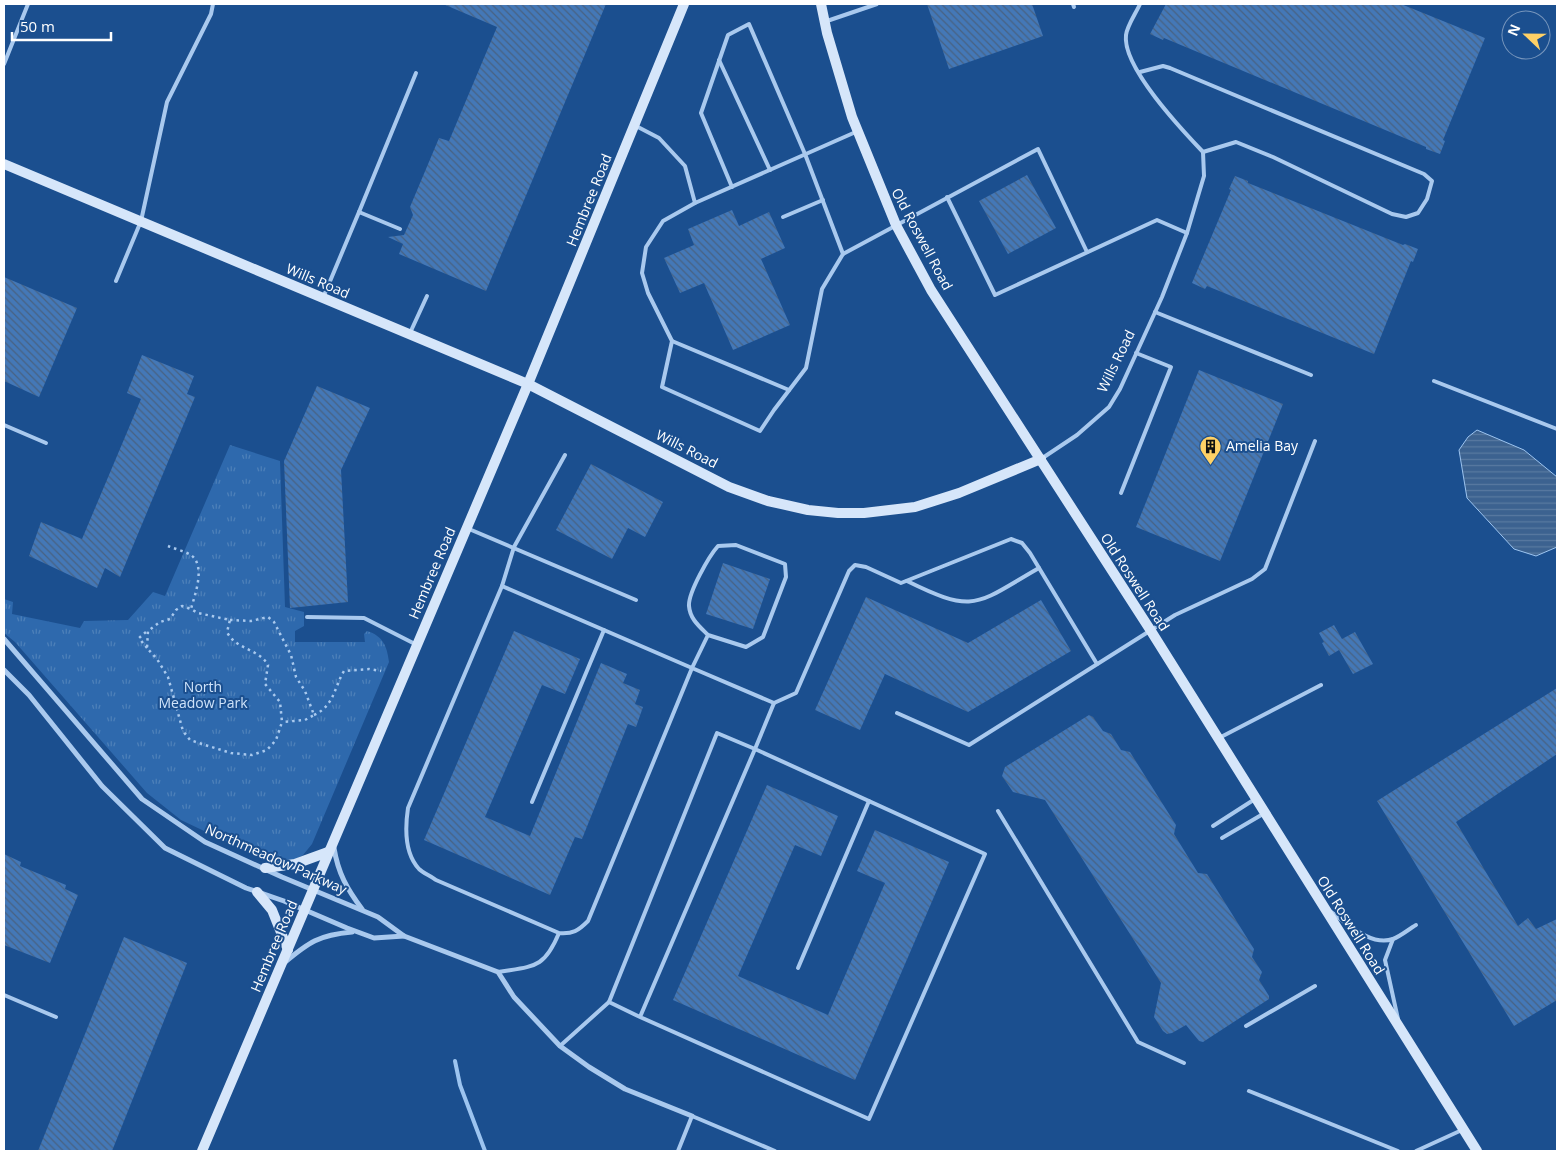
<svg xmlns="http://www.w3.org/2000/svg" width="1561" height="1155" font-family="'Open Sans',sans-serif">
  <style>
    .park { fill: url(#park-tufts) }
    .water { fill: url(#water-rules); stroke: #9cc4f0 }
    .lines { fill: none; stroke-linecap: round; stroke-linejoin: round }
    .stream { stroke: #9cc4f0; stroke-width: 4 }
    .building { fill: url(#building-back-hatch) }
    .path { stroke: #a9c9ee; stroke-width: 2.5; stroke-dasharray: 2.5 4; stroke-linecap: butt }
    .lane { stroke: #a9c9ee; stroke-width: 4 }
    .street { stroke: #a9c9ee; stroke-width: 5 }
    .secondary { stroke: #d6e6fa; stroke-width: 10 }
    .labels { text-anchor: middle; stroke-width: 4; stroke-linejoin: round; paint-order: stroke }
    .street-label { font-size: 14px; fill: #fff; stroke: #1b4f8f }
    .poi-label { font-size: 14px; fill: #fff; stroke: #1b4f8f; text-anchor: start }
    .park-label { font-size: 14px; fill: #cfe3fa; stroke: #1b4f8f }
  </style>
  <defs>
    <pattern id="park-tufts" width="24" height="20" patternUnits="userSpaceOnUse" patternTransform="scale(1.25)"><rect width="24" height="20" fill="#2e69ad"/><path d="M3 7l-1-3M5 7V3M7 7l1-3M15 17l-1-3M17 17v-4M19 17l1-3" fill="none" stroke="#4d80b9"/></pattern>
    <pattern id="water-rules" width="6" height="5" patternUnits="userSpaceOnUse" patternTransform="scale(1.25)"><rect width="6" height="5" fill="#3c6290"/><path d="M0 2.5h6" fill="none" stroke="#597aa1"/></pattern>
    <pattern id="building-back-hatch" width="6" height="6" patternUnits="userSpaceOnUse" patternTransform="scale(1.25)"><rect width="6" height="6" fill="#4478b7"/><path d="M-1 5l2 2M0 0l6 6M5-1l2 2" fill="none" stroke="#486282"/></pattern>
  </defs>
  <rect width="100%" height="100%" fill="#1b4f8f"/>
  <!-- park -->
  <path class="park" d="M230,445L280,461L285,607L304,612V626L295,631V642H365L364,634L367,631C383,636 387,646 389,662L312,844L303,855L291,862H276L240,848L181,820L147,793L15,642L4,633V599L13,602L12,614L80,628L84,621L128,620L153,592L165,596Z"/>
  <!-- water -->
  <path class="water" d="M1477,430L1524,450L1557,477V547L1536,556L1514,549L1467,498L1459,450L1468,437Z"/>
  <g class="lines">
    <!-- stream -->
    <path class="stream" d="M455,1061L460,1085L485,1151"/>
  </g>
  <!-- building -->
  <g class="building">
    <path d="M443,4H606L486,291L399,254L403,244L388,237L404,235L413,215L410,207L439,138L449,141L497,27Z"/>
    <path d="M927,4H1032L1043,36L949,69Z"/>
    <path d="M1166,4H1401L1485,38L1443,140L1445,141L1440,154L1426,149V147L1164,38L1163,40L1150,34Z"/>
    <path d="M1027,175L1056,228L1008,254L979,201Z"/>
    <path d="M1235,176L1248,181V183L1403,245L1405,244L1418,249L1413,262L1411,261L1374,354L1207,286L1205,289L1192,283L1231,190L1229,189Z"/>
    <path d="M732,210L739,226L769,212L785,248L761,259L790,325L733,350L704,283L680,293L664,258L694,245L688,229Z"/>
    <path d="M4,277L77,308L39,397L4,381Z"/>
    <path d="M142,355L194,376L187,394L195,397L120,577L105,568L97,588L29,556L41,522L82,539L141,399L127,393Z"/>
    <path d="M1199,370L1283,404L1220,561L1136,527Z"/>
    <path d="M317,386L370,408L341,470L348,602L290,608L284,461Z"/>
    <path d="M591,464L663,502L645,537L628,528L612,559L556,530Z"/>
    <path d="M723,563L770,579L753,629L706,614Z"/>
    <path d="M866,597L968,643L1041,600L1071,651L968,712L885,674L860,730L815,710Z"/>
    <path d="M1334,625L1342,639L1355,632L1373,664L1353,674L1339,650L1329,656L1322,643L1324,642L1319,633Z"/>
    <path d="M514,631L580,659L565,694L542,685L485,817L530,836L601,663L627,674L623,683L640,690L635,704L643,707L636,727L628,724L582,839L575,837L550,895L424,840Z"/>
    <path d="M1557,688V754L1456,822L1518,926L1528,918L1536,929L1557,919V1000L1514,1026L1377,801Z"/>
    <path d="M1089,715L1093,717L1103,731L1111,734L1121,750L1130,752L1176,825L1174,834L1198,873L1207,874L1254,949L1252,957L1262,972L1259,980L1269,996V999L1203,1042L1199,1041L1186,1025L1172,1033L1167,1034L1163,1031L1154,1017L1161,983L1045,800L1013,792L1002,776L1005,767Z"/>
    <path d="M767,785L838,816L821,856L795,845L738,976L828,1015L885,883L857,871L875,830L949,862L855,1080L673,1000Z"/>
    <path d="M4,854L21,862L20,866L66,885L65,889L78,895L50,963L4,945Z"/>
    <path d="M124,937L187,963L112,1151H38Z"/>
  </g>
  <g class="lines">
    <!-- path -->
    <g class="path">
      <path d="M168,546C175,549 184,551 191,555C206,566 195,594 191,609L198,613L230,620L227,632C236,650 258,648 268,665L265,684L280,702L282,722L276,740L267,750L252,755L231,753L205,745L190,740L183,731L168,677L157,659L147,648L148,631L160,622L170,619L176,610L182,606L191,609"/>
      <path d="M230,620L251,621L268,617L274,622L291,655L296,677L305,691L314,715L305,720L282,722"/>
      <path d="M147,648L139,638L147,631"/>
      <path d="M314,715C334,706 334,688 344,671L369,669L381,671"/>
    </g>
    <!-- lane -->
    <g class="lane">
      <path d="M1073,4L1074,7"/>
      <path d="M1140,4C1136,13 1127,26 1126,35C1122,67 1182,130 1203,152"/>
      <path d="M827,21L877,4"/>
      <path d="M719,60L770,170"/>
      <path d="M4,64L28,4"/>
      <path d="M1140,72L1163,66L1170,68L1424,174L1432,181L1427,199L1418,213L1406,217L1392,214L1273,157L1236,142L1203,152"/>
      <path d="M636,126L659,138L685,166L695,203L858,131"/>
      <path d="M732,187L701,113L728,35L749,24L805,154L843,254"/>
      <path d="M947,197L995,295L1157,220L1187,233"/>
      <path d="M695,203L663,221L646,247L642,273L648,293L672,341L662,387L760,431L774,410L806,368L822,289L843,254L1038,149L1087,252"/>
      <path d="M359,212L416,73"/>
      <path d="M783,217L823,200"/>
      <path d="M116,281L141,221L167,102L211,14L213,4"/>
      <path d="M323,298L359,212L400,229"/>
      <path d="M1155,312L1311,375"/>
      <path d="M410,333L427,296"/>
      <path d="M672,341L789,390"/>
      <path d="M1434,381L1557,429"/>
      <path d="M4,425L46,443"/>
      <path d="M1041,459L1077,435L1109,407L1120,389L1162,297L1187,233L1204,176L1203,152"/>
      <path d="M1121,493L1171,367L1136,353"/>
      <path d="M469,529L636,600"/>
      <path d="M907,581C976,615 976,604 1039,568"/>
      <path d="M502,586L514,547L565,455"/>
      <path d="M307,617L364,618L417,645"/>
      <path d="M708,635C699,626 690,619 689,606C688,593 709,556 718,546L736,545L785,564L786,577L763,637L746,647L708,635L692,668L774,703L796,693L849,571L855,565L866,567L901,583L1011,539L1022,543L1030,553L1097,664"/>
      <path d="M897,713L969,745L1175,615L1252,579L1265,569L1315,441"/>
      <path d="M1219,738L1321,685"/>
      <path d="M532,802L604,630"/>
      <path d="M998,811L1138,1042L1184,1063"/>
      <path d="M1213,826L1255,799"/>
      <path d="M1222,838L1263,814"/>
      <path d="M1331,912C1347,923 1371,947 1393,939C1401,936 1409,929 1416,925"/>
      <path d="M1393,939L1385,960L1398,1019"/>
      <path d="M798,968L869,801"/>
      <path d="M498,972C534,966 544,969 559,933C573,934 578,931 588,921L692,668L502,586L408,808C405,828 404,853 419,869C423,873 431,876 436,880L559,933"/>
      <path d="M4,995L56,1017"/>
      <path d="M640,1017L755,749L985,854L869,1119L640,1017L609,1002L717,733L755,749L774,703"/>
      <path d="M1246,1026L1315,986"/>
      <path d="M560,1046L609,1002"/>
      <path d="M1249,1091L1398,1151"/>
      <path d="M678,1151L692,1116L775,1151"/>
      <path d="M1416,1151L1462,1130"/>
    </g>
    <!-- street -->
    <g class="street">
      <path d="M4,639L142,799L205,842L282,877L378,917L404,936L498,972L514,997L560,1046L589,1067L625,1089L692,1116"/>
      <path d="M4,670L29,695L102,786L165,848L246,888L284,901L347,928L374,938L404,936"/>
      <path d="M334,848C338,873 347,889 362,909"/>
      <path d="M284,963C309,942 319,935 352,932"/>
    </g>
    <!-- secondary -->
    <g class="secondary">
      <path d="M821,4L827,33L852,117L896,225L931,290L1151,631L1477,1151"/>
      <path d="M4,164L528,384L729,487L768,501L808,510L838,513H864L915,507L959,493L1041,459"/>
      <path d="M265,868L295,864L328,852"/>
      <path d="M257,892L272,910L288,950"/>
      <path d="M202,1151L528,384L684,4"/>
    </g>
  </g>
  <!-- icons -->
  <defs>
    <symbol id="building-pin" viewBox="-11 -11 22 30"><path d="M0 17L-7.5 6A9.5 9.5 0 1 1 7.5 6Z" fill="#ffd166" stroke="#1b4f8f"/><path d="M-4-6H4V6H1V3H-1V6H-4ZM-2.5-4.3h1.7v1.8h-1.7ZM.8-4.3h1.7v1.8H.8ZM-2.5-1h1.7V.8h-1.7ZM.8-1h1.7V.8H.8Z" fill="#111"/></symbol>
  </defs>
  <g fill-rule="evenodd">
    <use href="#building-pin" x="1198" y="434" width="25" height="34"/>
  </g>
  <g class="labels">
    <!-- street labels -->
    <g class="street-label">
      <text transform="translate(589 200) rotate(-68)" y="5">Hembree Road</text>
      <text transform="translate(922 239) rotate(62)" y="5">Old Roswell Road</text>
      <text transform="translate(318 281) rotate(23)" y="5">Wills Road</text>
      <text transform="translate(1116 361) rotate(-64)" y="5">Wills Road</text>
      <text transform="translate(687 449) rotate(27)" y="5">Wills Road</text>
      <text transform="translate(432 573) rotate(-67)" y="5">Hembree Road</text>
      <text transform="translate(1135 582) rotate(57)" y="5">Old Roswell Road</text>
      <text transform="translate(276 859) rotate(24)" y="5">Northmeadow Parkway</text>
      <text transform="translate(1351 925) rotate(58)" y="5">Old Roswell Road</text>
      <text transform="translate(274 946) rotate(-67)" y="5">Hembree Road</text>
    </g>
    <!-- poi labels -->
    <g class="poi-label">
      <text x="1226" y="451">Amelia Bay</text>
    </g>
    <!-- park labels -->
    <g class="park-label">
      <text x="203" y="692">North<tspan x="203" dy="16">Meadow Park</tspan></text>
    </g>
  </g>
  <!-- border -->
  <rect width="1561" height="1155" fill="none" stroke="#ffffff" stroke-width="10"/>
  <!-- north arrow -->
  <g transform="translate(1526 35) rotate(292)"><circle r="24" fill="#1b4f8f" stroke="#7695bc"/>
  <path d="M0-4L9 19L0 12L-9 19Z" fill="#ffd166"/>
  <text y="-8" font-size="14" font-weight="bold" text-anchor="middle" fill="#ffffff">N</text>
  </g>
  <!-- scale -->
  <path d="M12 32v8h99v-8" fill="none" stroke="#ffffff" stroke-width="2.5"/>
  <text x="20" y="32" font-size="15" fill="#ffffff" stroke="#1b4f8f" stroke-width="4" paint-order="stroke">50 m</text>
</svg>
